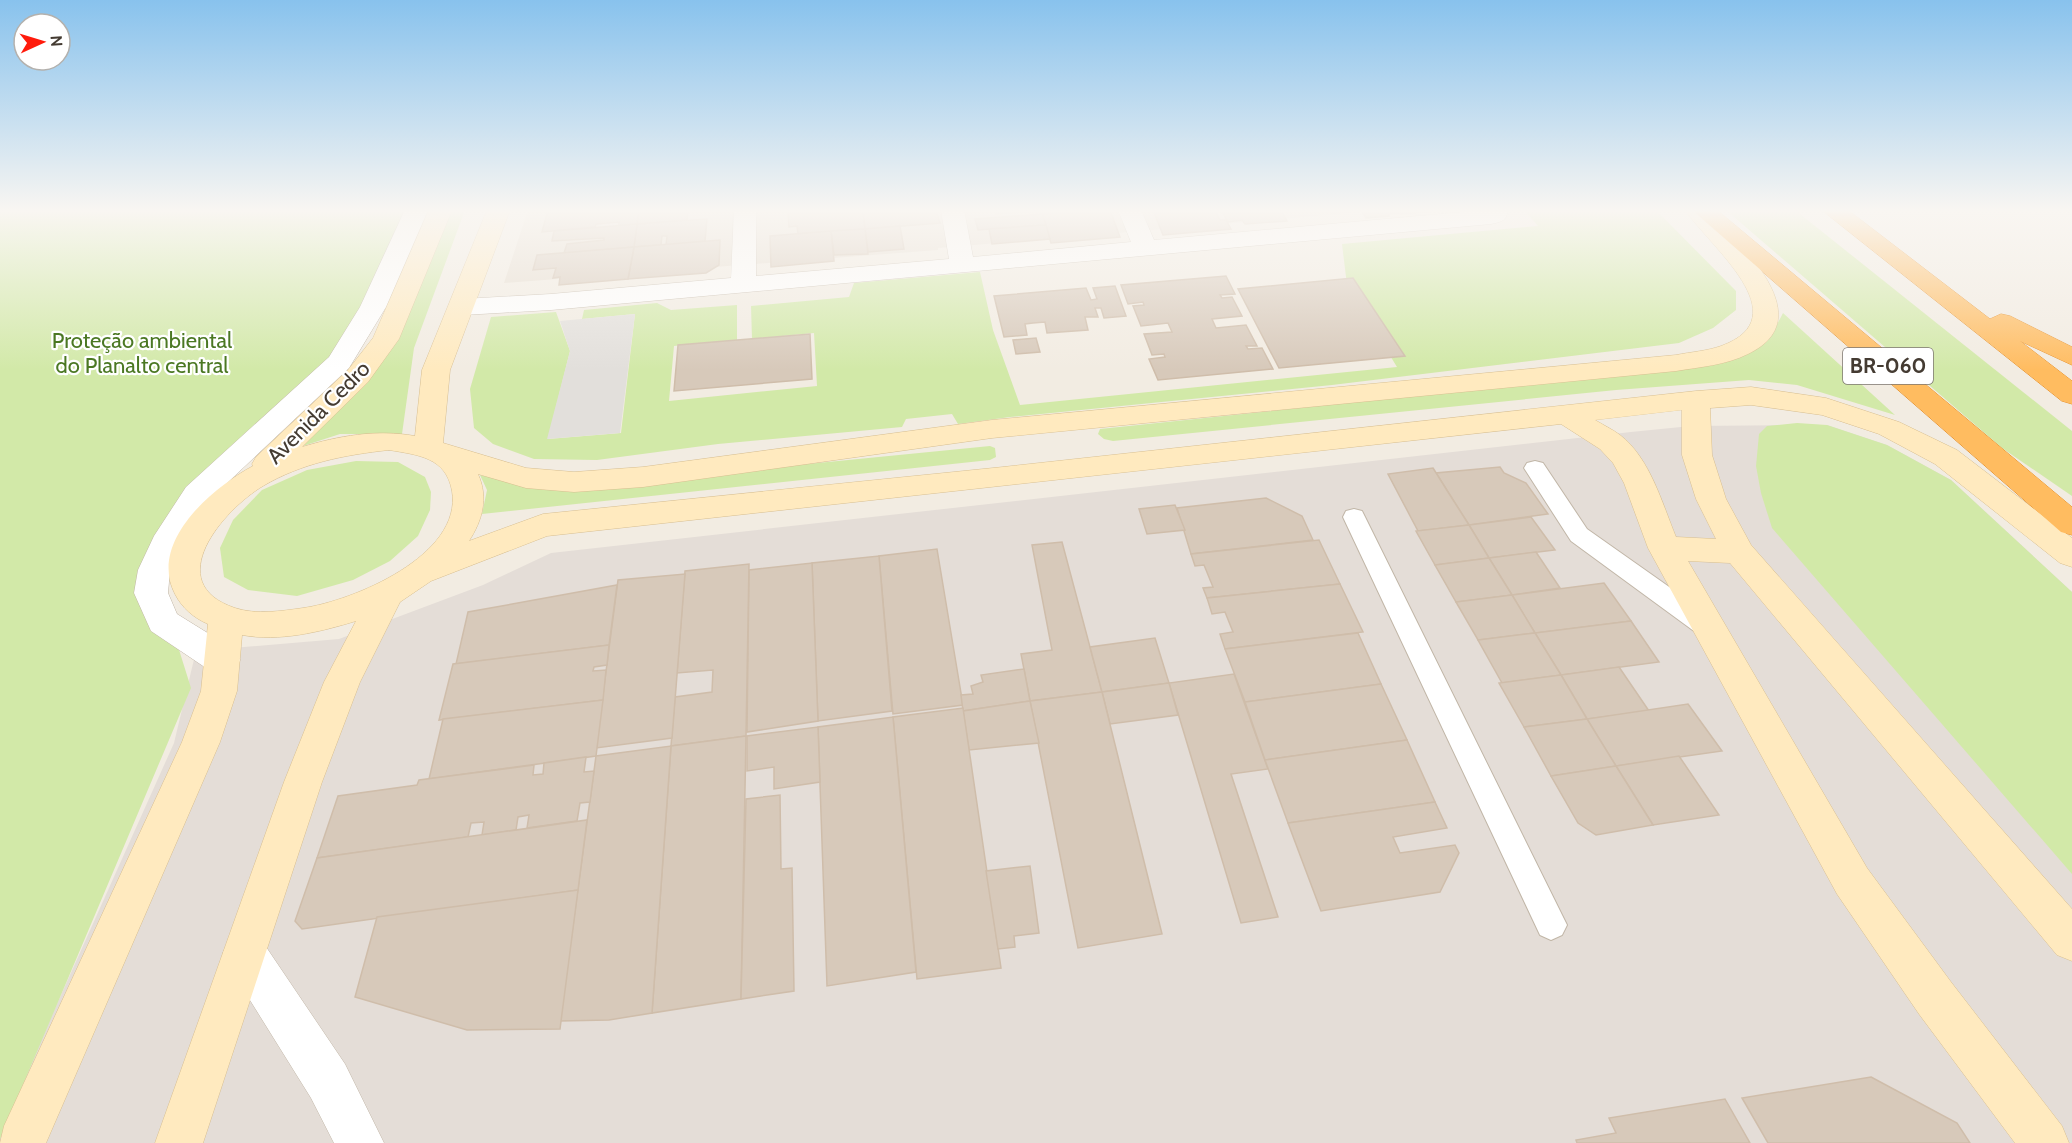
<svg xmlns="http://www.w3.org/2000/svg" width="2072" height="1143" font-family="Cabin,sans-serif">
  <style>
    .residential { fill: #e6ddd0 }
    .industrial { fill: #e4ddd7 }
    .green { fill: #d2e9a8 }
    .parking { fill: #e2dfdb }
    .building { fill: #d7c9ba; stroke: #cfbdaa; stroke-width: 1.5 }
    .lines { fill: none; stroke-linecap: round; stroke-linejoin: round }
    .lane-casing { stroke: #c1b6a7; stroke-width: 2 }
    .street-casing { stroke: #c1b6a7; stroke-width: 1 }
    .secondary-casing { stroke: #d8bf91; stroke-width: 1 }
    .highway-casing { stroke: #e58f29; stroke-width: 1 }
    .lane { fill: #fff; fill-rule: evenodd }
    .street { fill: #fff; fill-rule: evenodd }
    .secondary { fill: #ffeabf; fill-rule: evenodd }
    .highway { fill: #ffbc60; fill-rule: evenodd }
    .labels { text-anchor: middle; stroke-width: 4.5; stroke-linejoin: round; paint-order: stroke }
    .shield { fill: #fff; stroke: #7c7670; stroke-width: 1.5 }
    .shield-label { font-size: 21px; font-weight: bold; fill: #443b32 }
    .park-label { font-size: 22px; fill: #4b7823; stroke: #fff }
    .street-label { font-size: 22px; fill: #443b32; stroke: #fff }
  </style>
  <rect width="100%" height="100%" fill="#f2ece2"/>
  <!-- residential -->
  <path class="residential" d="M528,210H1386L938,248V250L504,283Z"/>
  <!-- industrial -->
  <path class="industrial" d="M1827,425L1887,445L1951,480L2072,592V1143H0V1131L174,743L196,651L339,639L483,585L551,553L1631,432L1691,426Z"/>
  <!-- green -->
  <g class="green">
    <path d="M0,210H417L339,362L235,461L154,570L191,688L0,1139Z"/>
    <path d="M448,210H465L414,348L402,434H340L303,446L383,361Z"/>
    <path d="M1524,210H1656L1736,291V310L1713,328L1679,343L1332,385L1010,417L958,424L952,414L906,419L902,427L718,444L597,460L534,459L493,444L474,428L470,389L491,317L556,312L570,351L548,439L621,433L635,314L582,319L584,310L657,303L671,310L737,305V340L674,346L669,401L817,386L814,333L752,339L751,306L849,297L854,283L980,272L993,330L1020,405L1397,367L1347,285L1342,244L1538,226Z"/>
    <path d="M1726,210H1795L2072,431V496L2002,448Z"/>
    <path d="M1783,313L1895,415L1797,385L1749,380L1616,390L1113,441L1104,439L1098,434L1100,429L1366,401L1745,352C1766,343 1773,333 1783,313Z"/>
    <path d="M1797,423L1827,425L1887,445L1951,480L2072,592V874L1772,528L1761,493L1756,466L1759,434L1767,426Z"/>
    <path d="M990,446L995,448L996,457L990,460L482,514L487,490L480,475L546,490Z"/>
    <path d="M356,461L398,462L425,477L431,492L430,510L418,536L390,561L353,580L297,596L248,590L224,577L220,548L233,520L262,490L307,470Z"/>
  </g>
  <!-- parking -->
  <path class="parking" d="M635,314L620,433L547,439L570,351L560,321Z"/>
  <!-- building -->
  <g class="building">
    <path d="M548,210H639L637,224L619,226V222L596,224L595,227L542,232Z"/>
    <path d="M639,210H688L687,220L637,224Z"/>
    <path d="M863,210L865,229L798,234L797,226L789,227L788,212Z"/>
    <path d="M863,210H936L940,223L865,229Z"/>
    <path d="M995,210H1036V211L996,214Z"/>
    <path d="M1041,210H1090L1042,214Z"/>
    <path d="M1110,210L1120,237L1051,243L1042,214Z"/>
    <path d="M1153,210H1221L1216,212L1220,220H1226L1231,229L1163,235Z"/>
    <path d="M1221,210H1281L1287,221L1245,224L1242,220L1228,222Z"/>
    <path d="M1331,210H1398L1400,213L1388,214L1389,216L1366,218L1361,210L1333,213Z"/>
    <path d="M1398,210H1446L1401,214Z"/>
    <path d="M1042,214L1046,225L978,230L975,219Z"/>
    <path d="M707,219L705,241L666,245L667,236H662L661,245L634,247L637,224Z"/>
    <path d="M637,224L634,247L564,253L567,244L604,240V238L552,241L554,231Z"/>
    <path d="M1046,225L1050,239L992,244L989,229Z"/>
    <path d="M900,226L904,249L868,252L865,229Z"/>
    <path d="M865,229L868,254L834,255L831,231Z"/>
    <path d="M831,231L834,261L771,267L770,236Z"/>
    <path d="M720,240L719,265L706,273L628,279L634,247Z"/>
    <path d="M634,247L628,279L559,285L560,277L553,278L556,268L533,270L537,255Z"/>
    <path d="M1226,276L1235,294L1220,295L1222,298L1232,297L1242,316L1212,319L1216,328L1246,325L1257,346H1246L1248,349L1262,348L1273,369L1158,380L1149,359L1165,357L1164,354L1152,355L1144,334L1172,332L1168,323L1141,326L1133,306L1144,305L1143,302L1128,304L1121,285Z"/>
    <path d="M1353,278L1405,356L1279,368L1238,289Z"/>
    <path d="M1115,286L1126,316L1104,318L1101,308H1095L1098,317H1085L1088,330L1047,333L1045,322L1033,323L1025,324L1027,335L1004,337L994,296L1086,288L1091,300L1097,299L1093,288Z"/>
    <path d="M810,334L812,379L674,391L678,345Z"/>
    <path d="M1036,338L1040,352L1016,354L1013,340Z"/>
    <path d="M1500,467L1504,473L1526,483L1548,514L1469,525L1436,473Z"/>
    <path d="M1433,468L1448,492L1469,525L1418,531L1388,474Z"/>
    <path d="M1266,498L1302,516L1313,540L1191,554L1177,508Z"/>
    <path d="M1175,505L1185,530L1147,534L1139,509Z"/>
    <path d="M1531,517L1555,550L1489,558L1469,525Z"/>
    <path d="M1469,525L1489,558L1435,565L1416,531Z"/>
    <path d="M1319,540L1340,584L1207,598L1203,588L1213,587L1204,565L1195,566L1191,554Z"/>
    <path d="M1062,542L1102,692L1030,701L1021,654L1052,650L1032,545Z"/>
    <path d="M937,549L963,705L893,714L879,556Z"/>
    <path d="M1536,552L1560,588L1512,595L1489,558Z"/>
    <path d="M879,556L892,711L818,721L812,563Z"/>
    <path d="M1489,558L1512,595L1456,602L1435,565Z"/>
    <path d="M812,563L818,721L747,732L749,570Z"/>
    <path d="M749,564L746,736L671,746L675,697L712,692L713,670L677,673L685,571Z"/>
    <path d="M685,574L672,738L596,748L618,580Z"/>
    <path d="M1604,583L1631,621L1535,633L1512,595Z"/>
    <path d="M1340,584L1363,632L1225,649L1220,634L1233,632L1225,612L1212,614L1207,598Z"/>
    <path d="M617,585L609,645L456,664L468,612Z"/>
    <path d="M1512,595L1535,633L1478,640L1456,602Z"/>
    <path d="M1631,621L1659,662L1561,675L1535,633Z"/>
    <path d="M1358,633L1381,684L1245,702L1225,649Z"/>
    <path d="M1535,633L1561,675L1502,683L1478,640Z"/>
    <path d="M1155,638L1169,683L1102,692L1090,647Z"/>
    <path d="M609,645L607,665L594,667L593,671L606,670L603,700L439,720L453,664Z"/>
    <path d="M1619,667L1649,711L1587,719L1561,675Z"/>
    <path d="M1024,669L1030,701L963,711L961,695L973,694L971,686L983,682L981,675Z"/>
    <path d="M1234,674L1268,769L1231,774L1278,917L1241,923L1169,683Z"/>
    <path d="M1561,675L1587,719L1524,727L1499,683Z"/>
    <path d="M1169,683L1178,715L1110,724L1102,692Z"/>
    <path d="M1381,684L1407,740L1265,760L1245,702Z"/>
    <path d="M1102,692L1162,934L1078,948L1030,701Z"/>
    <path d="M603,700L596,756L429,779L443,719Z"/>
    <path d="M1030,701L1039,743L969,750L963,711Z"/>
    <path d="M1688,704L1722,751L1616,766L1587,719Z"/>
    <path d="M963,708L1001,968L917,979L893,717Z"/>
    <path d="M893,717L916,972L827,986L818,727Z"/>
    <path d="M1587,719L1616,766L1551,776L1524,727Z"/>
    <path d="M818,727L820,782L774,789V767L747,771V736Z"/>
    <path d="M746,736L741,999L652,1013L671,746Z"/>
    <path d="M1407,740L1435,802L1288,823L1265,760Z"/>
    <path d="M671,746L652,1013L609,1020L560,1021L596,756Z"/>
    <path d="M1679,756L1719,815L1653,825L1616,766Z"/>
    <path d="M586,757L584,772L594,771L590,802L580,803L577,821L527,828L529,815L518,817L516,830L482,835L484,822L471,823L468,837L317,858L338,796L417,785L419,780L534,765L533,775L543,774L544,763Z"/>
    <path d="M1616,766L1653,825L1596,835L1578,823L1551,776Z"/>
    <path d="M780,795L781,869L792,868L794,991L741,999L746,799Z"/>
    <path d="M1435,802L1447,828L1393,837L1400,853L1455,845L1459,853L1440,892L1321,911L1288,823Z"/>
    <path d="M587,820L578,890L302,929L295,921L317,858Z"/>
    <path d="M1030,866L1039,933L1014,936L1015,947L998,949L986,871Z"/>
    <path d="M578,890L560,1029L467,1030L355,997L377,917Z"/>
    <path d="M1871,1077L1957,1123L1970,1143H1768L1742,1098Z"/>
    <path d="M1725,1099L1750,1143H1577L1576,1140L1616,1133L1609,1118Z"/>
  </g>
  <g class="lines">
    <defs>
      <g id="lane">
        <path d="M1535,461L1543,463L1587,529L1716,620L1720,627L1716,634L1707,636L1698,634L1571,541L1524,468L1527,463Z"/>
        <path d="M1354,509L1362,511L1365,517L1562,915L1567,925L1562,935L1551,940L1540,935L1343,517L1346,511Z"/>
      </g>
      <g id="street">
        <path d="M405,210H428L386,307L349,368L208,501L185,537L170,570L168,593L177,614L235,650L240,660L235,670L222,674L209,670L151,631L134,593L138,570L154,536L186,487L329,357L360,307Z"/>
        <path d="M734,210H756V276L949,259L941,210H964L973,257L1131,242L1118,210H1141L1154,240L1485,210H1507C1508,221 1500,222 1491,224L551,310L463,315L454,312L450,307L454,302L463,299L551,294L731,278Z"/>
        <path d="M245,932L260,938L345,1064L384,1143H334L311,1098L230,968L223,953L230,938Z"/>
      </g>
      <path id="secondary" d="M429,210H452L399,339L368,382L302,447C338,436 377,429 415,436L422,370L487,210H510L450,370L443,443L526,468L574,472L643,467L992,420L1676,355C1691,352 1707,351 1721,346C1801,317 1709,246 1685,210H1709C1741,245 1822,319 1748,354C1726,365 1700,367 1676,371L992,438L643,487L574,492L526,488L478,474C489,498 482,521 469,541L543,514L1003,467L1696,391L1751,387L1826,398L1899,422L1957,450L2072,538V567L2060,563L1935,464L1879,434L1822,415L1751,405L1710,408L1712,455L1726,499L1751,545L2072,909V961L2057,955L1730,563L1688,561L1867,868L1951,982L2062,1126L2069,1143H2015L1919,1014L1837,894L1648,548L1624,483L1613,463L1600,449L1561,424L547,536L431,581L400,602L360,682L322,782L203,1143H155L284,782L324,682L356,621C320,632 279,642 242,635L237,691L220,742L46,1143H0L4,1126L182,742L201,691L208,624C194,618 182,608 175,594C148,542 212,488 253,466L252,464L256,457L348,370L373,338ZM1682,410V455L1696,499L1716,539L1676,537C1662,503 1650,458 1620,435C1612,429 1603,425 1595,420ZM389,450C418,455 446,457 452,491C463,555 353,601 303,608C282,611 256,615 235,608C160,583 223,510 263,486C302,463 344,455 389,450Z"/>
      <g id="highway">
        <path d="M1692,210H1717L2072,507V535L2061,532Z"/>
        <path d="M1822,210H1848L1990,319L2001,314L2010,316L2072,347V365L2020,341L2072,381V404L2062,401Z"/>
      </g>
    </defs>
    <!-- lane casing -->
    <use href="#lane" class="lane-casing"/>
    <!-- street casing -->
    <use href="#street" class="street-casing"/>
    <!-- secondary casing -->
    <use href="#secondary" class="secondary-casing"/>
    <!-- highway casing -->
    <use href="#highway" class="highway-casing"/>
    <!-- lane -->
    <use href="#lane" class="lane"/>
    <!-- street -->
    <use href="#street" class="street"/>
    <!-- secondary -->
    <use href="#secondary" class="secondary"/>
    <!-- highway -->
    <use href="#highway" class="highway"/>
  </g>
  <!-- sky -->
  <linearGradient id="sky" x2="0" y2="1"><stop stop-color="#88c2ed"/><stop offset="0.57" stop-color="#f9f6f2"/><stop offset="1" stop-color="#f9f6f2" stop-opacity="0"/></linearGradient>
  <rect width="2072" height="370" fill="url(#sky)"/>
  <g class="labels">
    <!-- shield labels -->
    <rect class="shield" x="1843" y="348" width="90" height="36" rx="4.5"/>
    <g class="shield-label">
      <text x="1888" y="373">BR-060</text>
    </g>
    <!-- park labels -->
    <g class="park-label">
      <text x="142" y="348">Proteção ambiental<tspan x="142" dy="25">do Planalto central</tspan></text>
    </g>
    <!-- street labels -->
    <g class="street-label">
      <text transform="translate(318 412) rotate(-45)" y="8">Avenida Cedro</text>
    </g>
  </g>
  <!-- north arrow -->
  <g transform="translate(42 42) rotate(86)"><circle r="28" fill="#ffffff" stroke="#b4b1ad" stroke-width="1.5"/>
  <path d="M0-4.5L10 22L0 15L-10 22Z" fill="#ff1b0c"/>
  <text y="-9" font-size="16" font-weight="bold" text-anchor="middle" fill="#443b32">N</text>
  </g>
</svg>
